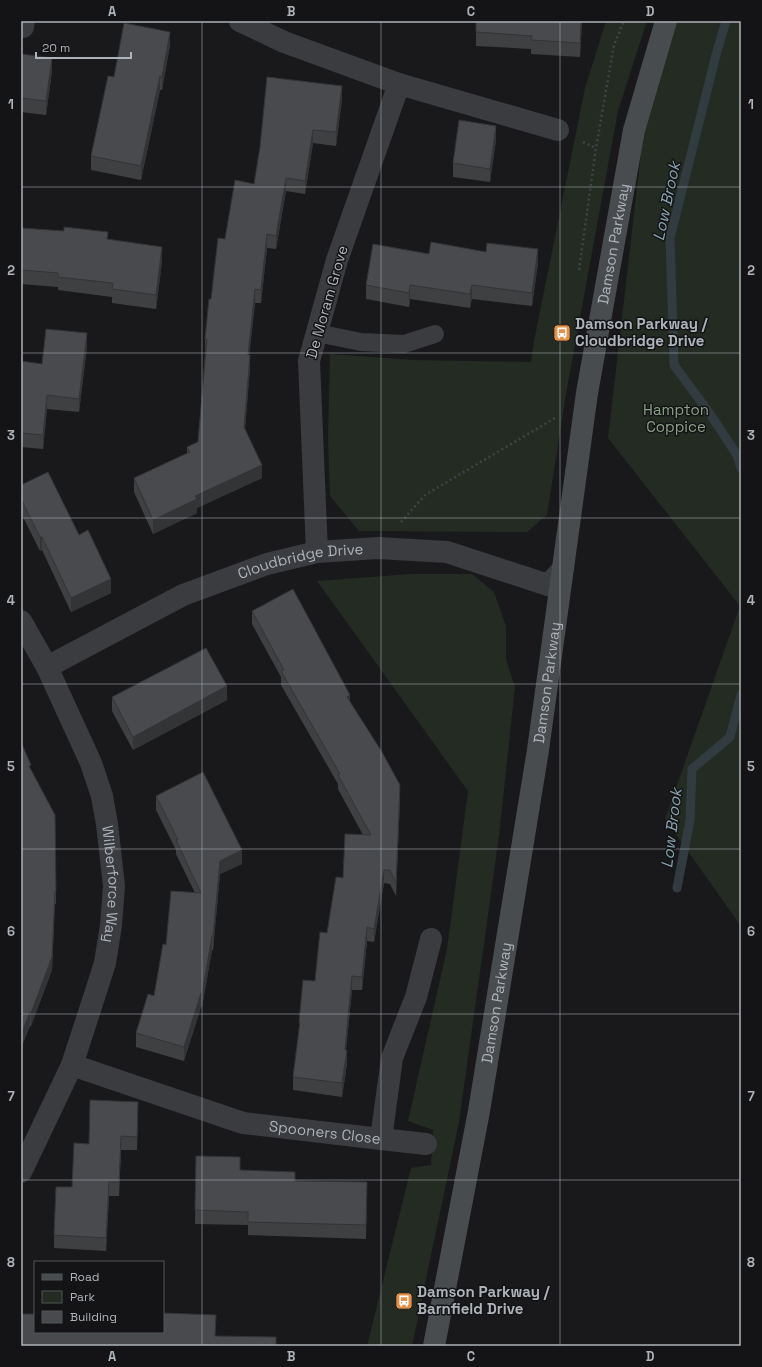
<svg xmlns="http://www.w3.org/2000/svg" width="762" height="1367" font-family="'Space Grotesk',sans-serif">
  <style>
    .green { fill: #242b23 }
    .lines { fill: none; stroke-linecap: round; stroke-linejoin: round }
    .stream { stroke: #323c40; stroke-width: 9 }
    .path { stroke: #404347; stroke-width: 2.5; stroke-dasharray: 2 3; stroke-linecap: butt }
    .lane { stroke: #3a3c40; stroke-width: 18 }
    .street { stroke: #3a3c40; stroke-width: 22 }
    .secondary { stroke: #494c4f; stroke-width: 22 }
    .wall { fill: #3e4042 }
    .shaded-wall { fill: #323436 }
    .building { fill: #484a4d; stroke: #323436 }
    .grid { fill: none; stroke: #adb3b9; stroke-width: 1; stroke-opacity: 0.55 }
    .labels { text-anchor: middle; stroke-width: 3; stroke-linejoin: round; paint-order: stroke }
    .street-label { font-size: 15px; fill: #adb3b9; stroke: #141416 }
    .poi-label { font-size: 15px; font-weight: bold; fill: #adb3b9; stroke: #141416; text-anchor: start }
    .park-label { font-size: 15px; fill: #89a286; stroke: #141416 }
    .water-label { font-size: 16px; font-style: italic; fill: #87a5b1; stroke: #141416 }
    .neatline { fill: none; stroke: #adb3b9; stroke-width: 1.5 }
    .grid-label { font-size: 13px; text-anchor: middle; font-weight: bold; fill: #adb3b9 }
  </style>
  <rect width="100%" height="100%" fill="#19191b"/>
  <!-- green -->
  <g class="green">
    <path d="M606,21H647L618,111L566,394L547,515L527,532L359,531L330,496L328,439L330,354L413,360L531,362L534,341L585,88Z"/>
    <path d="M675,21H741V926L665,819L740,606L608,438L643,136Z"/>
    <path d="M411,574H472L494,592L506,626V659L515,687L499,836L459,1122L412,1346H367L411,1168L431,1165L433,1130L408,1121L447,949L468,791L317,581Z"/>
  </g>
  <g class="lines">
    <!-- stream -->
    <g class="stream">
      <path d="M726,21L717,51L670,238L674,365L710,414L737,455L741,468"/>
      <path d="M677,888L690,820L692,769L730,737L741,695"/>
    </g>
    <!-- path -->
    <g class="path">
      <path d="M583,142L596,148"/>
      <path d="M579,270L596,148L614,45L624,21"/>
      <path d="M401,522L425,495L555,418"/>
    </g>
    <!-- lane -->
    <path class="lane" d="M317,333L361,342L404,344L435,334"/>
    <!-- street -->
    <g class="street">
      <path d="M240,21L284,42L399,84L337,260L309,361L317,552"/>
      <path d="M23,27L24,21"/>
      <path d="M399,84L558,130"/>
      <path id="s1" d="M21,621L47,667L91,763L102,796L107,824L114,886L111,925L105,963L87,1019L72,1065L21,1172"/>
      <path id="s2" d="M47,667L183,595L267,564L317,552L378,548L447,552L548,585L563,569"/>
      <path id="s3" d="M72,1065L243,1123L381,1139L392,1058L416,997L431,939"/>
      <path d="M381,1139L426,1144"/>
    </g>
    <!-- secondary -->
    <path class="secondary" id="s4" d="M434,1346L479,1111L538,750L587,393L634,130L666,21"/>
  </g>
  <!-- wall -->
  <g class="wall">
    <path d="M459,21H582L580,57L531,54V49L476,46V22Z"/>
    <path d="M170,45L162,90H160L141,180L91,170V156L114,77Z"/>
    <path d="M21,54L52,71L46,115L21,112Z"/>
    <path d="M342,99L336,146L313,143L305,194L286,191L276,249L267,248L261,303H255L249,355L250,368L245,429L262,478L197,508V513L153,534L134,492V478L187,453V447L198,442L205,353V339L211,299L225,239L254,184Z"/>
    <path d="M496,140L490,182L453,177V163Z"/>
    <path d="M21,228L108,239L162,261L156,309L112,303V297L58,290V287L21,284Z"/>
    <path d="M429,254L538,263L532,306L472,299L470,308L410,299L409,307L366,299V285Z"/>
    <path d="M87,347L79,412L47,409L43,449L21,447V361L42,364Z"/>
    <path d="M21,485L79,535L111,593L71,612L42,550L40,551L21,513Z"/>
    <path d="M252,611L350,701L400,799L396,896L390,884L384,883L374,942L367,941L362,990H352L346,1050L347,1064L342,1097L293,1090V1077L299,1034V1022L315,981L327,933L343,878L363,835L338,789V784L281,685V677L252,624Z"/>
    <path d="M112,697L227,700L133,750L112,711Z"/>
    <path d="M31,771L56,891V904H55L52,970L31,1026H30L21,1048Z"/>
    <path d="M156,796L242,864L220,874L213,950H212L202,1007H201L184,1061L136,1047V1033L154,996L195,893L176,854V850L156,810Z"/>
    <path d="M138,1115L137,1150H121L119,1196H109L106,1251L54,1248V1235L89,1144Z"/>
    <path d="M196,1156L240,1170L295,1181L367,1182L366,1239L248,1235V1225L195,1224Z"/>
  </g>
  <!-- shaded-wall -->
  <g class="shaded-wall">
    <path d="M581,21H582L580,57V43Z"/>
    <path d="M170,32V45L162,90V77Z"/>
    <path d="M52,58V71L46,115V101Z"/>
    <path d="M160,76V90L141,180V166Z"/>
    <path d="M342,86V99L336,146V132Z"/>
    <path d="M496,126V140L490,182V169Z"/>
    <path d="M313,130V143L305,194V181Z"/>
    <path d="M286,178V191L276,249V236Z"/>
    <path d="M267,234V248L261,303V290Z"/>
    <path d="M162,247V261L156,309V295Z"/>
    <path d="M538,249V263L532,306V293Z"/>
    <path d="M410,285V299L409,307V293Z"/>
    <path d="M472,285V299L470,308V294Z"/>
    <path d="M255,289V303L248,368V355Z"/>
    <path d="M87,333V347L79,412V399Z"/>
    <path d="M250,355V368L244,441V427Z"/>
    <path d="M47,395V409L43,449V435Z"/>
    <path d="M262,465V478L197,508V513L153,534V520L195,496Z"/>
    <path d="M40,537H42V550L40,551Z"/>
    <path d="M111,579V593L71,612V598Z"/>
    <path d="M227,686V700L133,750V737Z"/>
    <path d="M350,695V709L347,697Z"/>
    <path d="M400,785V799L396,896V883Z"/>
    <path d="M242,850V864L220,874L213,950V936L220,861Z"/>
    <path d="M384,870V883L374,942V929Z"/>
    <path d="M55,891L52,970L31,1026V1013Z"/>
    <path d="M367,927V941L362,990V977Z"/>
    <path d="M212,936V950L202,1007V994Z"/>
    <path d="M352,976V990L345,1059L347,1050V1064L342,1097V1083Z"/>
    <path d="M201,993V1007L184,1061V1047Z"/>
    <path d="M30,1012V1026L21,1048V1035Z"/>
    <path d="M121,1136V1150L119,1196V1182Z"/>
    <path d="M109,1182V1196L106,1251V1238Z"/>
  </g>
  <!-- building -->
  <g class="building">
    <path d="M476,21H581L580,43L531,40L532,36L476,32Z"/>
    <path d="M124,23L170,32L162,77L160,76L141,166L91,156L108,76L114,77Z"/>
    <path d="M21,54L52,58L46,101L21,98Z"/>
    <path d="M267,77L342,86L336,132L313,130L305,181L286,178L276,236L267,234L261,290L255,289L248,355H250L244,427L262,465L195,496L197,499L153,520L134,478L190,452L187,447L198,442L207,339H205L209,299H211L218,238L225,239L235,180L254,184L260,147Z"/>
    <path d="M459,120L496,126L490,169L453,163Z"/>
    <path d="M64,227L108,232L107,239L162,247L156,295L112,289L113,283L58,277V273L21,270V228L64,231Z"/>
    <path d="M431,242L486,252L487,243L538,249L532,293L472,285L470,294L410,285L409,293L366,285L373,244L429,254Z"/>
    <path d="M46,329L87,333L79,399L47,395L43,435L21,433V361L42,364Z"/>
    <path d="M48,472L79,535L88,530L111,579L71,598L42,537H40L21,499V485Z"/>
    <path d="M293,589L350,695L347,697L382,752L400,785L396,883L390,870H384L374,929L367,927L362,977L352,976L345,1050H347L342,1083L293,1077L300,1022H299L303,980L315,981L320,932L327,933L336,877L343,878L345,834L371,835L338,775L340,774L281,671L284,670L252,611Z"/>
    <path d="M206,648L227,686L133,737L112,697Z"/>
    <path d="M21,742L31,765L29,766L55,815L56,891H55L52,957L31,1013L30,1012L21,1035Z"/>
    <path d="M203,772L242,850L220,861L213,936H212L202,994L201,993L184,1047L136,1033L148,994L154,996L163,944L166,945L171,891L201,893L176,840H178L156,796Z"/>
    <path d="M90,1100L138,1102L137,1137L121,1136L119,1182H109L106,1238L54,1235L56,1187H72L74,1143L89,1144Z"/>
    <path d="M196,1156L240,1157V1170L295,1172V1181L367,1182L366,1225L248,1222V1212L195,1210Z"/>
    <path d="M163,1313L216,1315L215,1336L276,1337V1346H21V1314H35V1332H163Z"/>
  </g>
  <!-- grid -->
  <path class="grid" d="M202,21V1346M381,21V1346M560,21V1346M21,187H741M21,353H741M21,518H741M21,684H741M21,849H741M21,1014H741M21,1180H741"/>
  <!-- icons -->
  <defs>
    <symbol id="bus-square" viewBox="-11 -11 22 22"><rect x="-9" y="-9" width="18" height="18" rx="4" fill="#e2914a" stroke="#141416"/><path d="M-5-6H5V4H4V6H2V4H-2V6H-4V4H-5ZM-3.5-4V0h7V-4ZM-3.5 1.2v1.5H-2V1.2ZM2 1.2v1.5H3.5V1.2Z" fill="#fff"/></symbol>
  </defs>
  <g fill-rule="evenodd">
    <use href="#bus-square" x="552" y="323" width="20" height="20"/>
    <use href="#bus-square" x="394" y="1291" width="20" height="20"/>
  </g>
  <g class="labels">
    <!-- street labels -->
    <g class="street-label">
      <text dy="5" stroke="none"><textPath href="#s4" startOffset="1117">Damson Parkway</textPath></text>
      <text transform="translate(327 302) rotate(-74)" y="5">De Moram Grove</text>
      <text dy="5" stroke="none"><textPath href="#s2" startOffset="277">Cloudbridge Drive</textPath></text>
      <text dy="5" stroke="none"><textPath href="#s4" startOffset="673">Damson Parkway</textPath></text>
      <text dy="5" stroke="none"><textPath href="#s1" startOffset="282">Wilberforce Way</textPath></text>
      <text dy="5" stroke="none"><textPath href="#s4" startOffset="349">Damson Parkway</textPath></text>
      <text dy="5" stroke="none"><textPath href="#s3" startOffset="263">Spooners Close</textPath></text>
    </g>
    <!-- poi labels -->
    <g class="poi-label">
      <text x="575" y="329">Damson Parkway /<tspan x="575" dy="17">Cloudbridge Drive</tspan></text>
      <text x="417" y="1297">Damson Parkway /<tspan x="417" dy="17">Barnfield Drive</tspan></text>
    </g>
    <!-- park labels -->
    <g class="park-label">
      <text x="676" y="415">Hampton<tspan x="676" dy="17">Coppice</tspan></text>
    </g>
    <!-- water labels -->
    <g class="water-label">
      <text transform="translate(666 201) rotate(-78)" y="6">Low Brook</text>
      <text transform="translate(671 828) rotate(-83)" y="6">Low Brook</text>
    </g>
  </g>
  <!-- border -->
  <rect width="762" height="1367" fill="none" stroke="#141416" stroke-width="44"/>
  <!-- legend -->
  <rect x="34" y="1261" width="130" height="72" fill="#141416" stroke="#515457"/>
  <rect x="42" y="1274" width="20" height="6" fill="#494c4f" stroke="#515457"/>
  <text x="70" y="1281" font-size="12" fill="#adb3b9">Road</text>
  <rect x="42" y="1291" width="20" height="12" fill="#242b23" stroke="#515457"/>
  <text x="70" y="1301" font-size="12" fill="#adb3b9">Park</text>
  <rect x="42" y="1311" width="20" height="12" fill="#484a4d" stroke="#515457"/>
  <text x="70" y="1321" font-size="12" fill="#adb3b9">Building</text>
  <!-- scale -->
  <path d="M36 52v6h95v-6" fill="none" stroke="#adb3b9" stroke-width="2"/>
  <text x="42" y="52" font-size="12" fill="#adb3b9" stroke="#141416" stroke-width="3" paint-order="stroke">20 m</text>
  <rect x="22" y="22" width="718" height="1323" class="neatline"/>
  <g class="grid-label">
    <text x="112" y="16">A</text>
    <text x="291" y="16">B</text>
    <text x="471" y="16">C</text>
    <text x="650" y="16">D</text>
    <text x="11" y="109">1</text>
    <text x="751" y="109">1</text>
    <text x="11" y="275">2</text>
    <text x="751" y="275">2</text>
    <text x="11" y="440">3</text>
    <text x="751" y="440">3</text>
    <text x="11" y="605">4</text>
    <text x="751" y="605">4</text>
    <text x="11" y="771">5</text>
    <text x="751" y="771">5</text>
    <text x="11" y="936">6</text>
    <text x="751" y="936">6</text>
    <text x="11" y="1101">7</text>
    <text x="751" y="1101">7</text>
    <text x="11" y="1267">8</text>
    <text x="751" y="1267">8</text>
    <text x="112" y="1361">A</text>
    <text x="291" y="1361">B</text>
    <text x="471" y="1361">C</text>
    <text x="650" y="1361">D</text>
  </g>
</svg>
